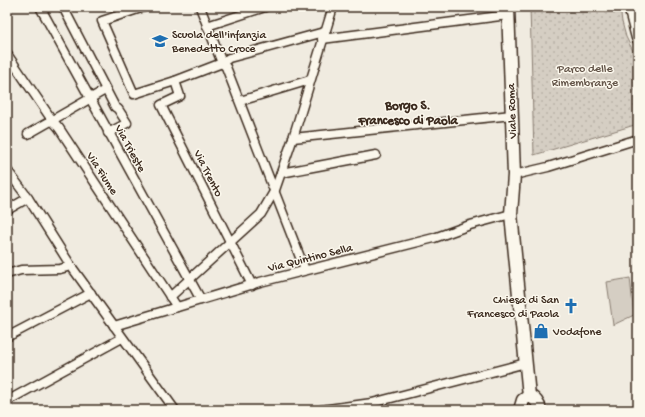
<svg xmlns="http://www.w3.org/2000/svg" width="645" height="417" font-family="'Gochi Hand',sans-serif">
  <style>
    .grass { fill: #d5cec3; stroke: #887c70 }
    .park { fill: url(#park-dots); stroke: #887c70 }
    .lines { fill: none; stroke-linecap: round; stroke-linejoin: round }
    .street-casing { stroke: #3b2a1e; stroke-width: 11 }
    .secondary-casing { stroke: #3b2a1e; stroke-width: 15 }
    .street { stroke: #fbf7ec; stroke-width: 8 }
    .secondary { stroke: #fbf7ec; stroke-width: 12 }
    .labels { text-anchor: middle; stroke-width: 3; stroke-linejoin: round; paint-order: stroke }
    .poi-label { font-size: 12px; fill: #3b2a1e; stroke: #fbf7ec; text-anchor: start }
    .park-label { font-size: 12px; fill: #625347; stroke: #fbf7ec }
    .street-label { font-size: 12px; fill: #3b2a1e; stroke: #fbf7ec }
    .neighbourhood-label { font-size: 13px; font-weight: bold; fill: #3b2a1e; stroke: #fbf7ec }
  </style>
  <defs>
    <pattern id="park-dots" width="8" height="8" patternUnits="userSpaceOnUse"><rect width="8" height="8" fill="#d5cec3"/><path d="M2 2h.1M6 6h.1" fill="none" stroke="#b8b1a7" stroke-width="1.8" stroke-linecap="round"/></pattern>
  </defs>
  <rect width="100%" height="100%" fill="#f0ebe0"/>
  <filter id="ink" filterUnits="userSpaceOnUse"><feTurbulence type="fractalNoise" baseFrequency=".025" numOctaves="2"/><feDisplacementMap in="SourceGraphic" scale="8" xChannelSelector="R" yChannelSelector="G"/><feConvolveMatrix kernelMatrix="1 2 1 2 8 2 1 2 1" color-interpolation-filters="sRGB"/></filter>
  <g filter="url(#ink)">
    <!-- grass -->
    <path class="grass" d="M630,278L634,315L613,325L607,282Z"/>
    <!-- park -->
    <path class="park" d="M530,7H620L622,22L626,37L633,51L638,69V124L534,155Z"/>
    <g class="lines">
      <defs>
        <g id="street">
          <path d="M40,7L201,300"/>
          <path d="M63,7L115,107L118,109L127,123L108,133"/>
          <path d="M144,7L102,21L134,94L175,81L222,63L229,58L324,32"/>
          <path d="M200,7L222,63L226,67L305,270"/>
          <path d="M207,26L265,7"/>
          <path d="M322,39L508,15"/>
          <path d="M7,54L52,120L59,128L177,307"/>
          <path d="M175,81L180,96L161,105L252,285"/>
          <path d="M240,101L310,80"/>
          <path d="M28,134L105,90"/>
          <path d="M293,138L512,115"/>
          <path d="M7,170L28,198L71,266L175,410"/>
          <path d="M281,173L376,155"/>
          <path d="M514,175L548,167L638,139"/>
          <path d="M7,210L28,198"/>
          <path d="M7,274L21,270L60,269L71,266"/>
          <path d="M170,297L261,214L275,190L293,138L333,7"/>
          <path d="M114,326L260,282L434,238L470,225L511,214"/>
          <path d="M7,337L91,293"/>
          <path d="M7,401L122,338"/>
          <path d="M7,409V410"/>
          <path d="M321,410L372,403L526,363"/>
        </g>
        <g id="secondary">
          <path d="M508,7L514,175L511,214L529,396"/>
          <path d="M630,7L638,38"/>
          <path d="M529,396C535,398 539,404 540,410"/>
          <path d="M520,410L523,400L529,396"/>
        </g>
      </defs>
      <!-- street casing -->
      <use href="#street" class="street-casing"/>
      <!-- secondary casing -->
      <use href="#secondary" class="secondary-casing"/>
      <!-- street -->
      <use href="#street" class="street"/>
      <!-- secondary -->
      <use href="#secondary" class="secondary"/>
    </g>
  </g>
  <!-- icons -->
  <defs>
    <symbol id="school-bare" viewBox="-9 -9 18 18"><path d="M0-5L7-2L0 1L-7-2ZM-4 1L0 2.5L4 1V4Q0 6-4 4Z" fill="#1f6fb2" stroke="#fbf7ec" stroke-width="2.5" paint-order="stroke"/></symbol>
    <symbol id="church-bare" viewBox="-9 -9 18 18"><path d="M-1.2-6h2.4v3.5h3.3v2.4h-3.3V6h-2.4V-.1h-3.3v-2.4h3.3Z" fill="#1f6fb2" stroke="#fbf7ec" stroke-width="2.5" paint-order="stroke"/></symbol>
    <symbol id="shop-bare" viewBox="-9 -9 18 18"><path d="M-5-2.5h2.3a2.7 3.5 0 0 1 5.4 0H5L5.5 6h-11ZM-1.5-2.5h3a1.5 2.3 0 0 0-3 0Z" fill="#1f6fb2" stroke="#fbf7ec" stroke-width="2.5" paint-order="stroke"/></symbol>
  </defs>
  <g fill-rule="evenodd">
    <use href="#school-bare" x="149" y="30" width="22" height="22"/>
    <use href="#church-bare" x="560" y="295" width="22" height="22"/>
    <use href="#shop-bare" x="530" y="320" width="22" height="22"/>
  </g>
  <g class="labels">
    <!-- poi labels -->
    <g class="poi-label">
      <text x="172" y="38">Scuola dell'infanzia<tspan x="172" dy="14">Benedetto Croce</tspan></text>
      <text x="559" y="303" text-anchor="end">Chiesa di San<tspan x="559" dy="14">Francesco di Paola</tspan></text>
      <text x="553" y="335">Vodafone</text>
    </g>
    <!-- park labels -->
    <g class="park-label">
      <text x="585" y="72">Parco delle<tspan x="585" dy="14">Rimembranze</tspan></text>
    </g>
    <!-- street labels -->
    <g class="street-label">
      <text transform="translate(511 111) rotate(-92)" y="4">Viale Roma</text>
      <text transform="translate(131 148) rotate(61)" y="4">Via Trieste</text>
      <text transform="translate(103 173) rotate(57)" y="4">Via Fiume</text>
      <text transform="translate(209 173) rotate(63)" y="4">Via Trento</text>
      <text transform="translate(310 257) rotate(-14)" y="4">Via Quintino Sella</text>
    </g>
    <!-- neighbourhood labels -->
    <g class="neighbourhood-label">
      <text x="408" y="109">Borgo S.<tspan x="408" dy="15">Francesco di Paola</tspan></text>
    </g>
  </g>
  <!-- margin -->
  <rect width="645" height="417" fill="none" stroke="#fbf7ec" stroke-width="24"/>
  <rect x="12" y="12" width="621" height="393" fill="none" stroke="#3b2a1e" stroke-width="1.5" filter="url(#ink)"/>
</svg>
